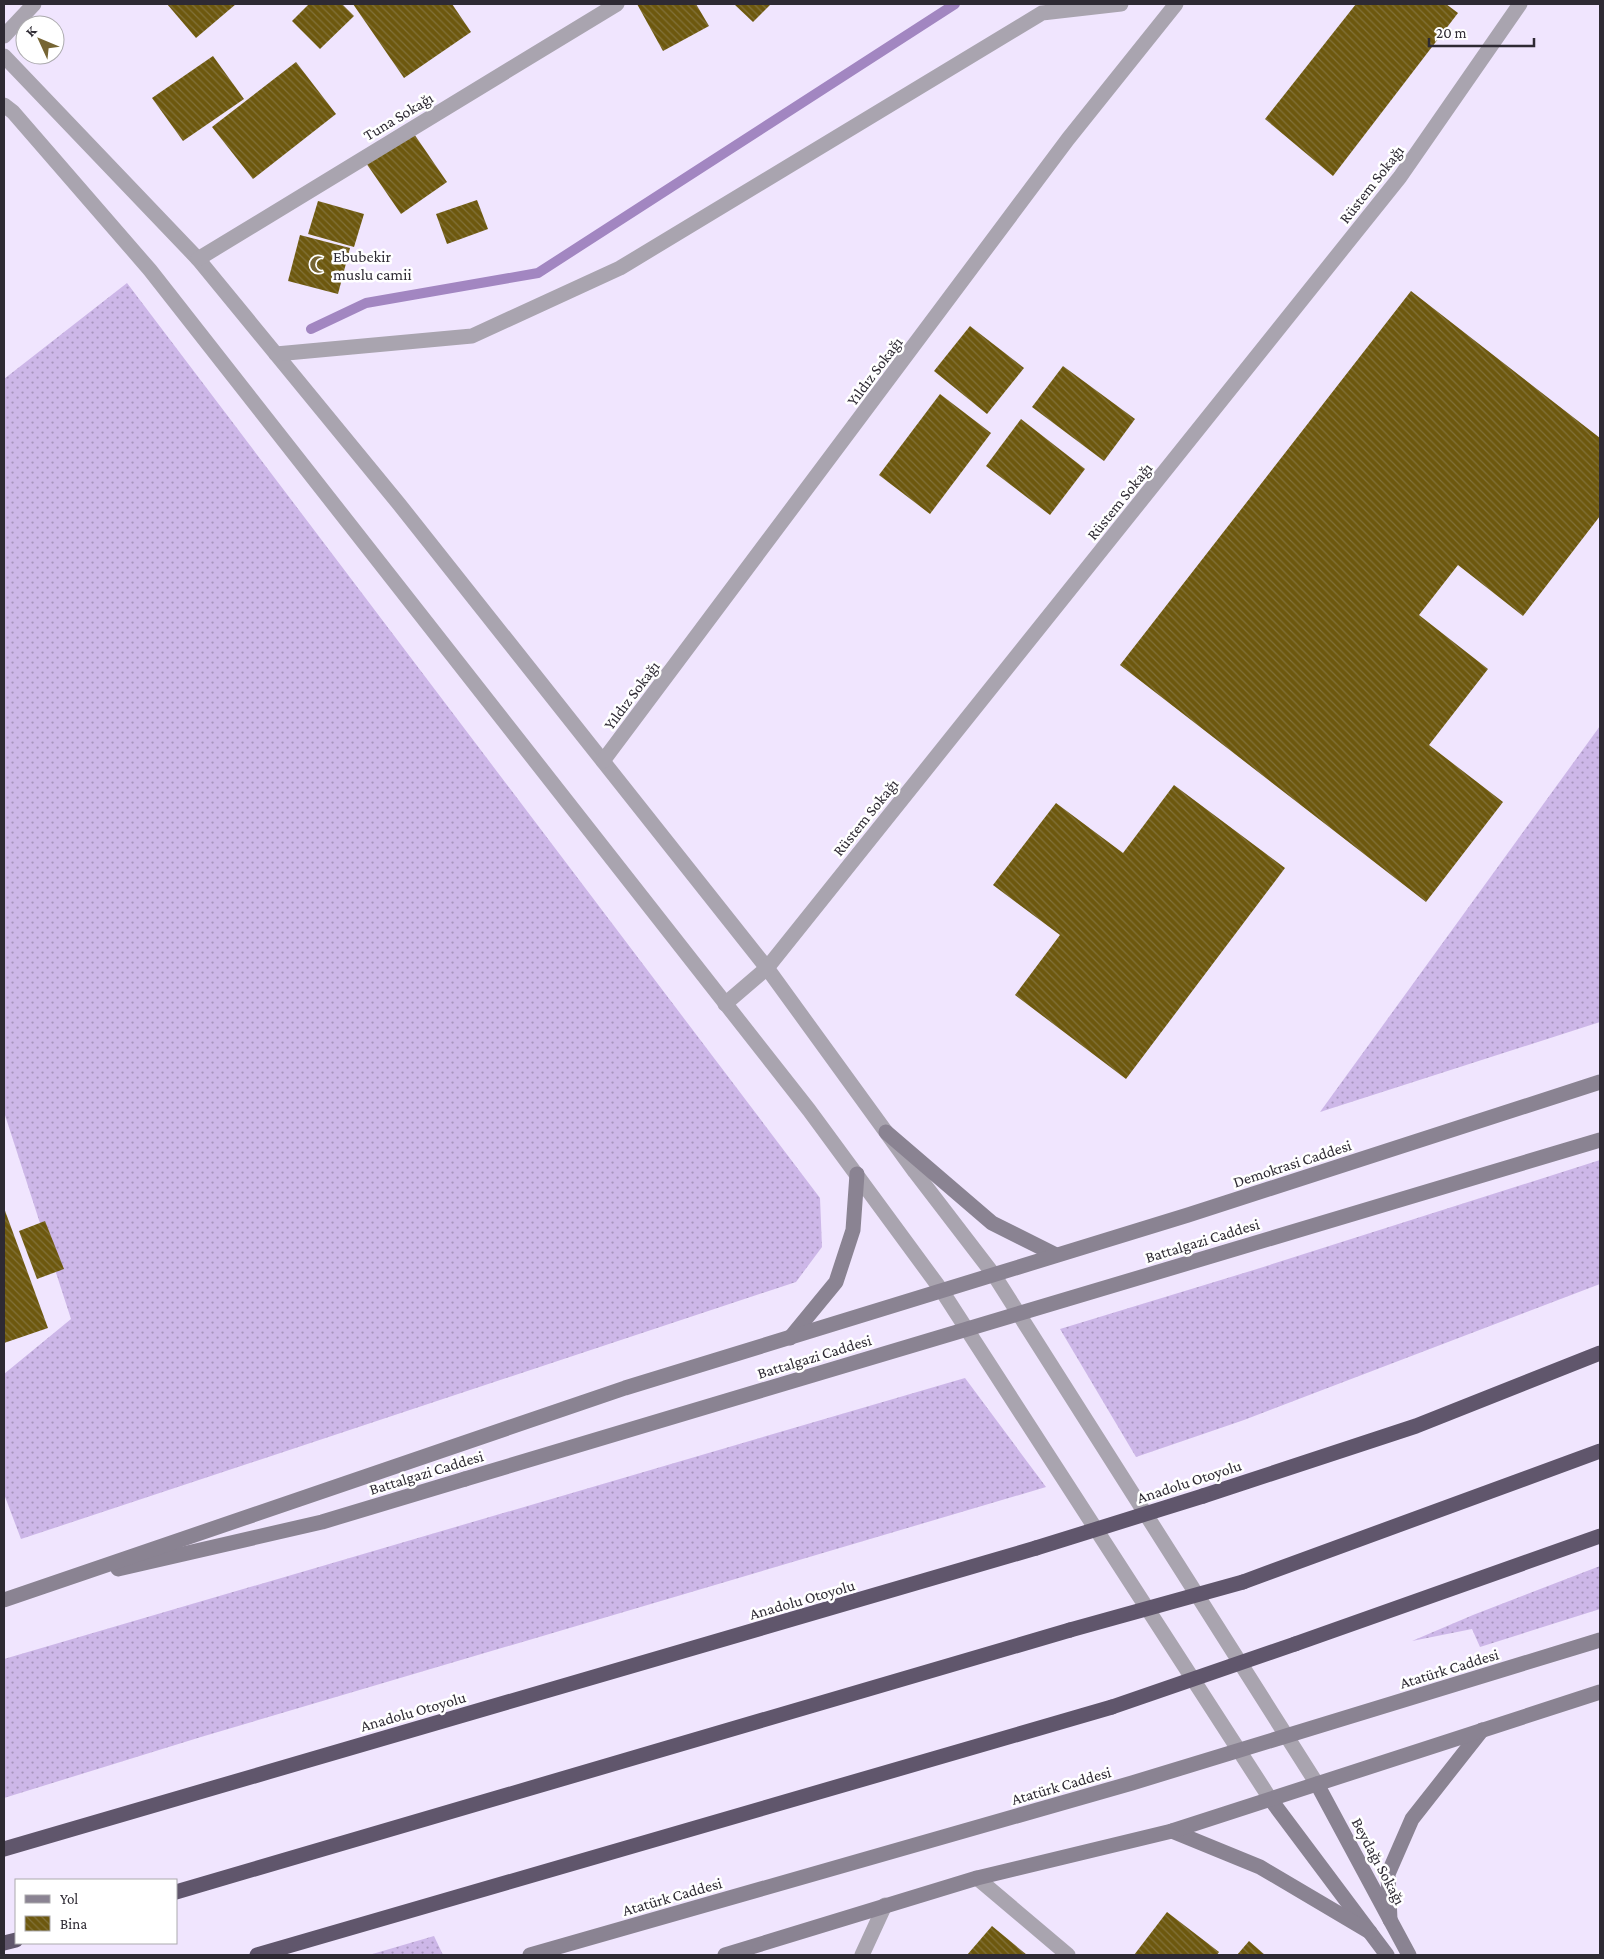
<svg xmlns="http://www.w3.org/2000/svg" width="1604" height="1959" font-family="'Crimson Pro',serif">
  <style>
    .grass { fill: url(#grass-dots) }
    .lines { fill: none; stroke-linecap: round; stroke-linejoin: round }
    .stream { stroke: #a286c1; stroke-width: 10 }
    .building { fill: url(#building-back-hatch) }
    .street { stroke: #a9a4af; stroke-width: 15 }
    .secondary { stroke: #8a8392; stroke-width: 15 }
    .highway { stroke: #60566c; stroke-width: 15 }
    .secondary-bridge { stroke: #8a8392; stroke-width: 15 }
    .highway-bridge { stroke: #60566c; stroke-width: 15 }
    .labels { text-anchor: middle; stroke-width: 5; stroke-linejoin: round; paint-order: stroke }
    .street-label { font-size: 16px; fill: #2e2a33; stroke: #fff }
    .poi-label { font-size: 16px; fill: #2e2a33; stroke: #fff; text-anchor: start }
  </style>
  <defs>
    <pattern id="grass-dots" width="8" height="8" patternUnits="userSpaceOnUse" patternTransform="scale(1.25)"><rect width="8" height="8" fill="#cdb7e8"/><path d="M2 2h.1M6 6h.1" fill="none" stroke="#a795bd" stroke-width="1.8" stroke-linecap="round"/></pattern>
    <pattern id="building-back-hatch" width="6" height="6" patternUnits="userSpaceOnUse" patternTransform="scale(1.25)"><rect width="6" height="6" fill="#6d580e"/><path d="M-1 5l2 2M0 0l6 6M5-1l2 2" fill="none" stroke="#82723b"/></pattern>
  </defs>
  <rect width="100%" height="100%" fill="#f0e5fe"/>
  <!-- grass -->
  <g class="grass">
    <path d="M127,283L820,1198L822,1247L796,1282L21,1539L4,1494V1374L71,1319L4,1112V379Z"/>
    <path d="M1600,726V1022L1320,1112Z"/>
    <path d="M1600,1160V1284L1244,1420L1136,1457L1060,1329L1257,1269Z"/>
    <path d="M965,1378L1046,1487L201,1737L4,1798V1659Z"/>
    <path d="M1600,1566V1609L1480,1647L1472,1629L1412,1641L1473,1615Z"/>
    <path d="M434,1936L443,1955H369Z"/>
  </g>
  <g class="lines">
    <!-- stream -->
    <path class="stream" d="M311,329L366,303L538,273L955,4"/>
  </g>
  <!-- building -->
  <g class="building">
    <path d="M167,4H236L196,38Z"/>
    <path d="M309,4H342L354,16L320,49L292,21Z"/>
    <path d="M353,4H452L471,32L404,78Z"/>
    <path d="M637,4H696L709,26L663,51Z"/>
    <path d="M734,4H771L753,22Z"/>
    <path d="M1356,4H1446L1458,13L1333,176L1265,119Z"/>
    <path d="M213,56L244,99L183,141L152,98Z"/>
    <path d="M296,62L336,114L253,179L212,127Z"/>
    <path d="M412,131L447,182L401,214L366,163Z"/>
    <path d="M477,200L488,229L447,244L436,214Z"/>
    <path d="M318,201L364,214L354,247L308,234Z"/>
    <path d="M300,235L350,248L338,294L288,281Z"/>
    <path d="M1411,291L1600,438V516L1523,616L1458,565L1419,615L1488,669L1429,745L1503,802L1426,902L1120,665Z"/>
    <path d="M970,326L1024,368L987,414L934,371Z"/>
    <path d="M1063,366L1135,419L1104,461L1032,407Z"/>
    <path d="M940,394L991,433L930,514L879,475Z"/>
    <path d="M1021,419L1085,469L1050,515L986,466Z"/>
    <path d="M1174,785L1285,868L1126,1079L1015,995L1060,935L993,885L1056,803L1123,853Z"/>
    <path d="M4,1208L48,1328L4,1343Z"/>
    <path d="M45,1221L64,1269L37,1279L19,1231Z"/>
    <path d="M1167,1912L1219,1952L1217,1955H1134Z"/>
    <path d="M992,1926L1027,1955H967Z"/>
    <path d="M1249,1941L1265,1955H1237Z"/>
  </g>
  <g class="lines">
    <!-- street -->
    <g class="street">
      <path d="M4,36L34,4"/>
      <path d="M4,56L198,259L399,504L767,968L915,1172L994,1275L1317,1784"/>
      <path d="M4,105L13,112L150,270L809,1110L942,1291L1271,1800"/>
      <path d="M198,259L617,4"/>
      <path d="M276,354L472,336L620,268L1042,13L1121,4"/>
      <path d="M603,761L1068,139L1176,4"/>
      <path d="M725,1004L767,968L1400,177L1520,4"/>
      <path d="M977,1878L1068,1955"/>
      <path d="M862,1955L885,1905"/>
    </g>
    <!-- secondary -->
    <g class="secondary">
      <path d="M886,1132L992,1223L1056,1255"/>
      <path d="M790,1338L836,1282L853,1230L857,1174"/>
      <path d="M118,1569L322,1522L465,1479"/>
      <path d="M4,1600L625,1388L1188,1215L1600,1082"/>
      <path d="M1317,1784L1409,1955"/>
      <path d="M1271,1800L1387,1955"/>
      <path d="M1172,1831L1260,1867L1370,1932"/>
      <path d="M1390,1920L1388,1874L1412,1819L1482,1730"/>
      <path d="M725,1955L977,1878L1172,1831L1600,1692"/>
    </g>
    <!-- highway -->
    <g class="highway">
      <path d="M1203,1496L1416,1426L1600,1353"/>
      <path d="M1243,1582L1600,1451"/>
      <path d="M1295,1644L1600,1536"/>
      <path d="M4,1849L1036,1548"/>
      <path d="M176,1892L1070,1630"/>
      <path d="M4,1943L16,1940"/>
      <path d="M257,1955L1112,1707"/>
    </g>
    <!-- secondary-bridge -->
    <g class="secondary-bridge">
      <path d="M465,1479L1600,1140"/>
      <path d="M530,1955L1132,1783L1600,1640"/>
    </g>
    <!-- highway-bridge -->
    <g class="highway-bridge">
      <path d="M1036,1548L1203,1496"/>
      <path d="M1070,1630L1243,1582"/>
      <path d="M1112,1707L1295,1644"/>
    </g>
  </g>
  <!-- icons -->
  <defs>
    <symbol id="mosque-bare" viewBox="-9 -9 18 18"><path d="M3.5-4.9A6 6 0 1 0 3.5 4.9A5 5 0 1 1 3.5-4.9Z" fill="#766533" stroke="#fff" stroke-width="2.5" paint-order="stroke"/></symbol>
  </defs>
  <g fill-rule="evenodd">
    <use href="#mosque-bare" x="306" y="252" width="25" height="25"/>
  </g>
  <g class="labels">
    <!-- street labels -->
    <g class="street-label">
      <text transform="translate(398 116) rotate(-31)" y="6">Tuna Sokağı</text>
      <text transform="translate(1371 184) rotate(-52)" y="6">Rüstem Sokağı</text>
      <text transform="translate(874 371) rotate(-53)" y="6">Yıldız Sokağı</text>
      <text transform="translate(1119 501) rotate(-51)" y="6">Rüstem Sokağı</text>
      <text transform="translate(631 695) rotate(-53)" y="6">Yıldız Sokağı</text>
      <text transform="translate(865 817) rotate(-51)" y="6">Rüstem Sokağı</text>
      <text transform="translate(1292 1163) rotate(-18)" y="6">Demokrasi Caddesi</text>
      <text transform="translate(1202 1240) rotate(-17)" y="6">Battalgazi Caddesi</text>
      <text transform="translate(814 1356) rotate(-17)" y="6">Battalgazi Caddesi</text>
      <text transform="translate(426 1472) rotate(-17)" y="6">Battalgazi Caddesi</text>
      <text transform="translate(1189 1481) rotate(-18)" y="6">Anadolu Otoyolu</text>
      <text transform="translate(802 1599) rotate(-16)" y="6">Anadolu Otoyolu</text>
      <text transform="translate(1449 1668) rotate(-17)" y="6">Atatürk Caddesi</text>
      <text transform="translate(413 1711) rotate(-16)" y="6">Anadolu Otoyolu</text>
      <text transform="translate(1061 1785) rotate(-16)" y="6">Atatürk Caddesi</text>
      <text transform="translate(1379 1861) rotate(62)" y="6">Beydağı Sokağı</text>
      <text transform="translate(672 1896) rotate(-16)" y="6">Atatürk Caddesi</text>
    </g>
    <!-- poi labels -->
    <g class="poi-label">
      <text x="333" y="262">Ebubekir<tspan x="333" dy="18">muslu camii</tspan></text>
    </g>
  </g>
  <!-- border -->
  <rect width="1604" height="1959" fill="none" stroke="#2e2a33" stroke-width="10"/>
  <!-- legend -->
  <rect x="15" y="1879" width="162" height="65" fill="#ffffff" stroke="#abaaad"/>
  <rect x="25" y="1895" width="25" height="8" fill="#8a8392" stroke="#abaaad"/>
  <text x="60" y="1904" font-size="15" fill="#2e2a33">Yol</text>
  <rect x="25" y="1916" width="25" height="15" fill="url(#building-back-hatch)" stroke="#abaaad"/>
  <text x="60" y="1929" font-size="15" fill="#2e2a33">Bina</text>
  <!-- north arrow -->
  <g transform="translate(40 40) rotate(314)"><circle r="24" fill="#ffffff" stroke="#abaaad"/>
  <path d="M0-4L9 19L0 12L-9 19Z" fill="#766533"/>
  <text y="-8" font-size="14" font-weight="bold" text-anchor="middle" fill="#2e2a33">K</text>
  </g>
  <!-- scale -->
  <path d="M1429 38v8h105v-8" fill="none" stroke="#2e2a33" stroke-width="2.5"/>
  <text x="1436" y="38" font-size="15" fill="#2e2a33" stroke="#ffffff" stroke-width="4" paint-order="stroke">20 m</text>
</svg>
